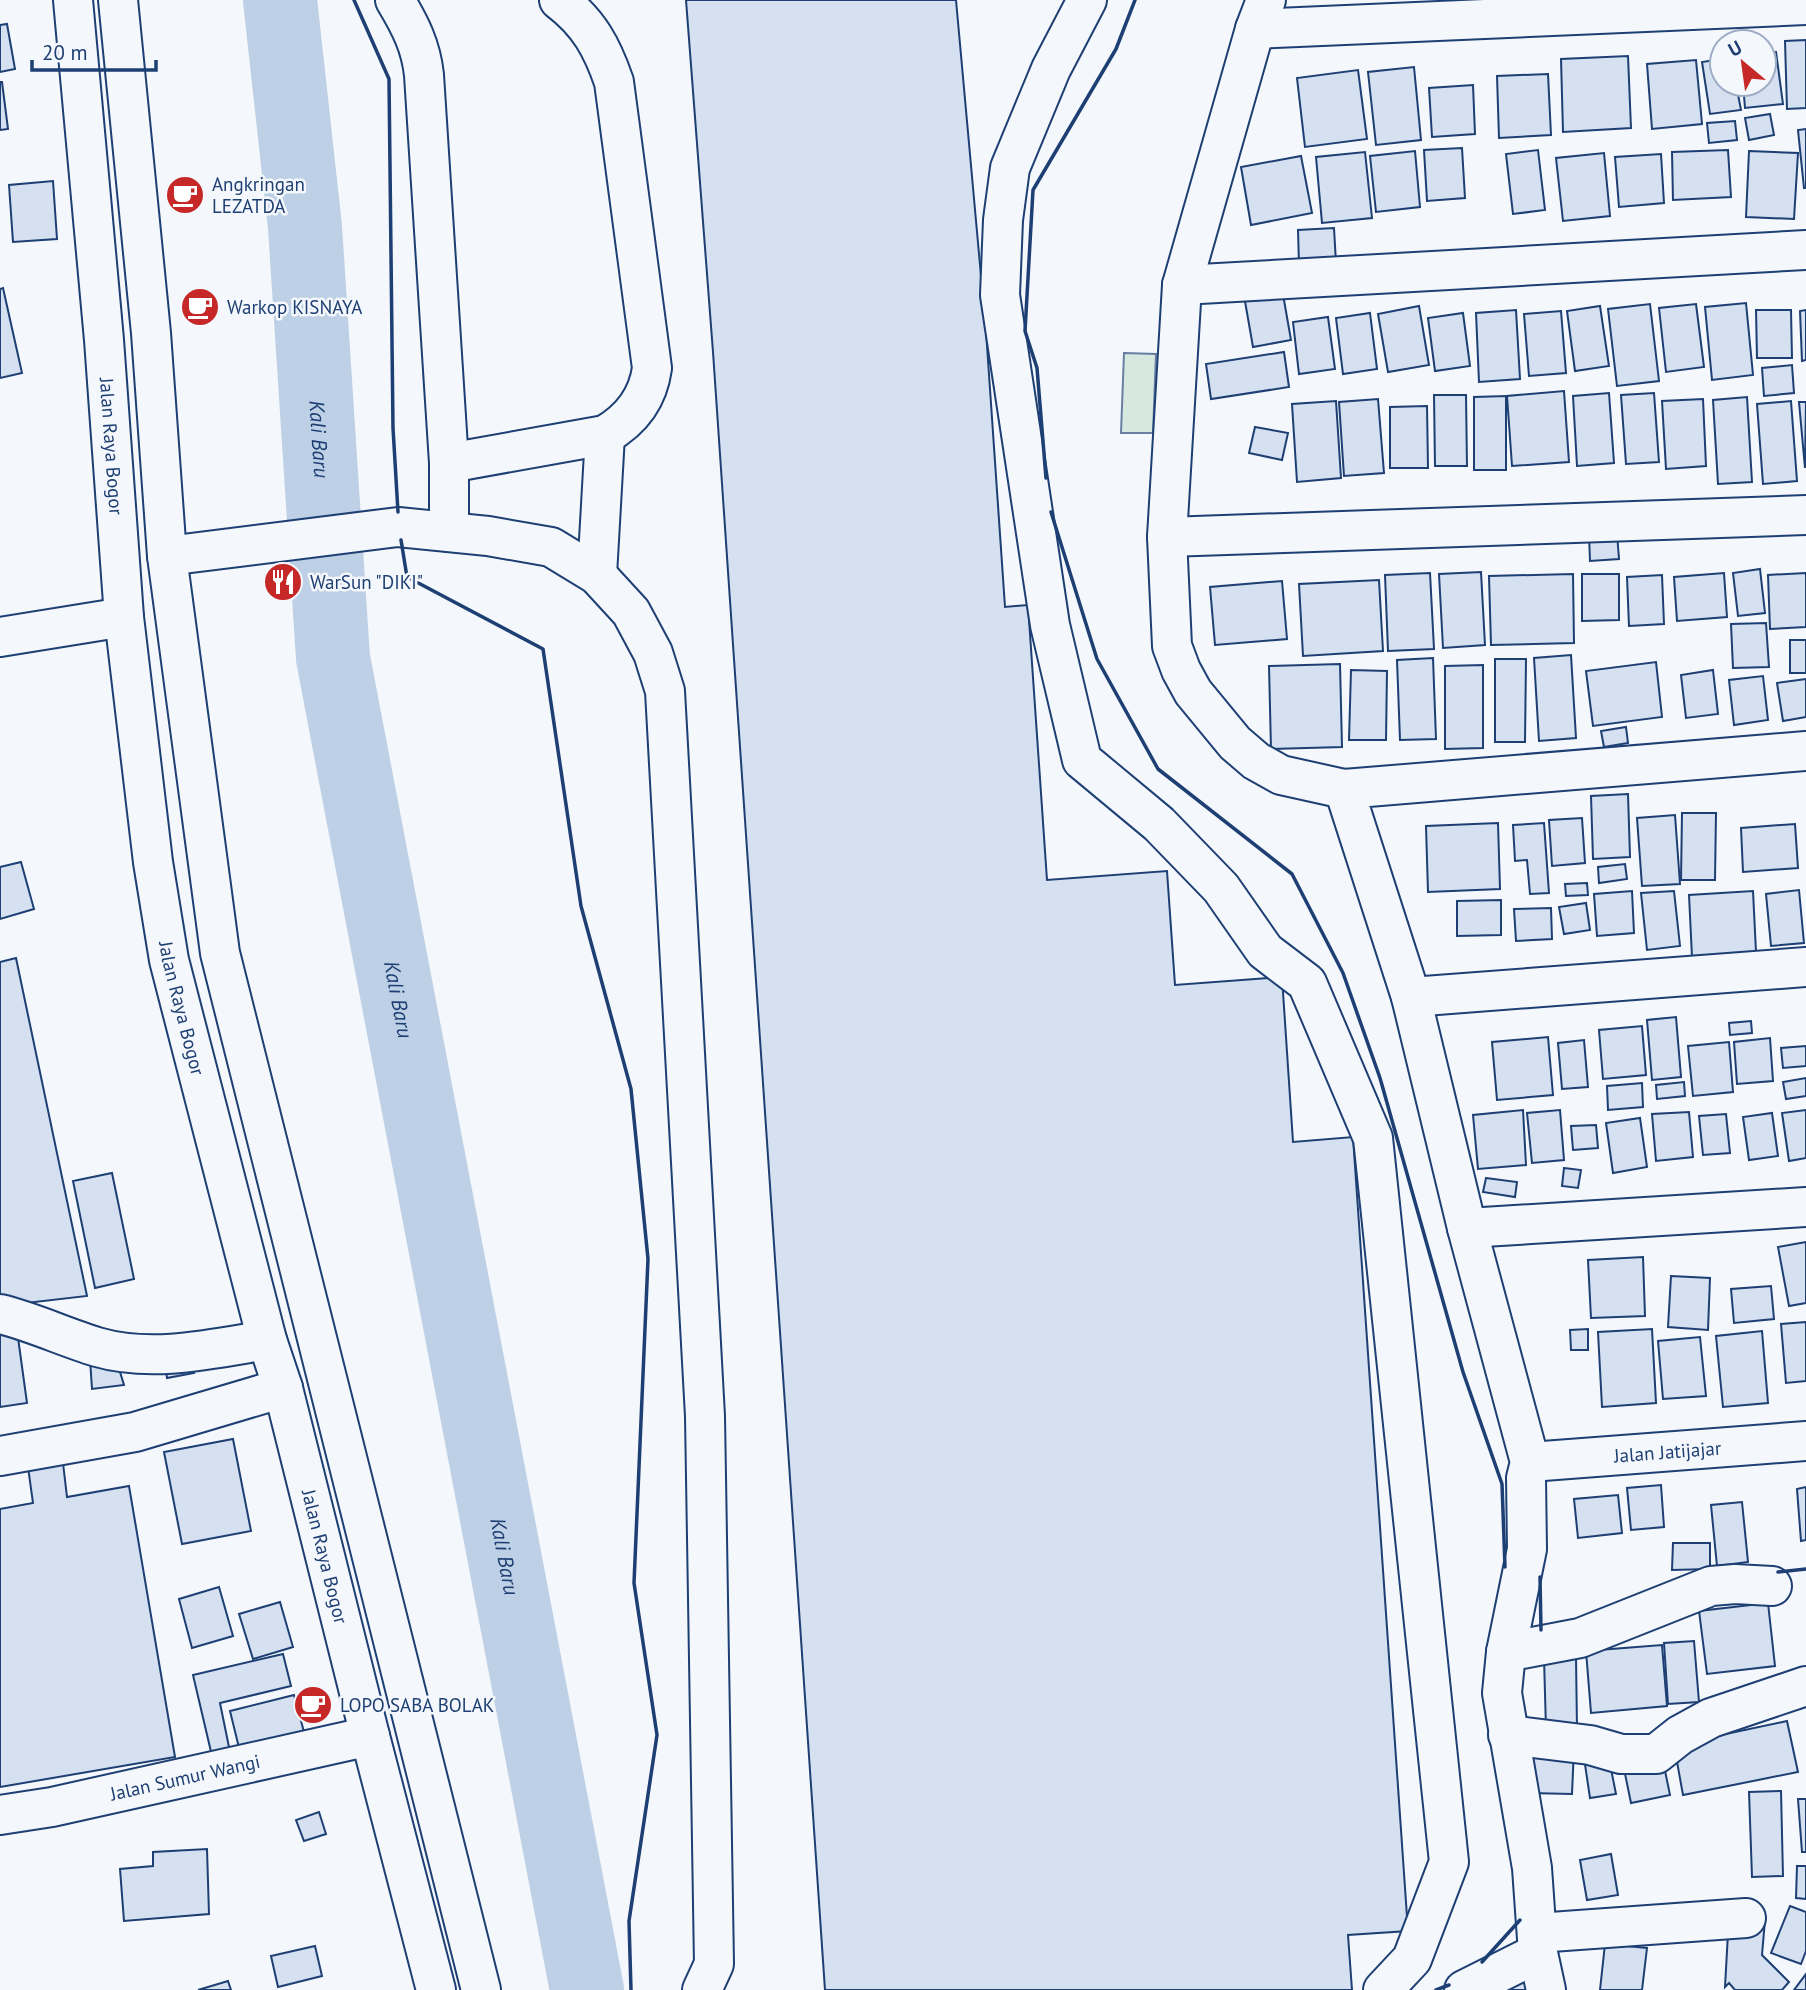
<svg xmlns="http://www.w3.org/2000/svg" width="1806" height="1990" font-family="'PT Sans',sans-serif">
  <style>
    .green { fill: #d7e8df; stroke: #687fa3; stroke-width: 2 }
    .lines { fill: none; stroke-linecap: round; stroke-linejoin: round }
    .river { stroke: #bed0e5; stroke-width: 74 }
    .building { fill: #d5e0f0; stroke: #1d3f73; stroke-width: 2 }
    .minor-casing { stroke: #1d3f73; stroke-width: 42 }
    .highway-casing { stroke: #1d3f73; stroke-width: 42 }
    .minor { stroke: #f4f7fb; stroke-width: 38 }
    .highway { stroke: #f4f7fb; stroke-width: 38 }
    .wall { stroke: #1d3f73; stroke-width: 3.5 }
    .labels { text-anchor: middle; stroke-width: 5; stroke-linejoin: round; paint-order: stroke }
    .poi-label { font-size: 19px; fill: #1d3f73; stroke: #f4f7fb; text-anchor: start }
    .street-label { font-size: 19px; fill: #1d3f73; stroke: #f4f7fb }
    .water-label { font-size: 21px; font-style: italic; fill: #1d3f73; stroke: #f4f7fb }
  </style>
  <rect width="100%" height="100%" fill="#f4f7fb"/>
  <!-- green -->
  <path class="green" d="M1124,353L1156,354L1153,433H1121Z"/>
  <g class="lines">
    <!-- river -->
    <path class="river" id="s1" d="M280,0L305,227L333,658L587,1990"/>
  </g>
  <!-- building -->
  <g class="building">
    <path d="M686,0H956L986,331L1005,607L1028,605L1047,880L1167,871L1175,985L1282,977L1293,1142L1353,1137L1408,1931L1348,1935L1352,1990H825L713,352Z"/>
    <path d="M7,24L15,69L0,72V25Z"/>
    <path d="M1806,40V108L1787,109L1785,41Z"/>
    <path d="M1776,52L1783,104L1745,108L1743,84H1764V53Z"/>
    <path d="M1628,56L1631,128L1563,132L1561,59Z"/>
    <path d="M1722,59V84H1736L1741,110L1710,114L1702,62Z"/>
    <path d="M1696,60L1702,124L1652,129L1647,64Z"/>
    <path d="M1414,67L1421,140L1376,145L1368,72Z"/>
    <path d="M1358,70L1367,139L1305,147L1297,78Z"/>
    <path d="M1548,74L1551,135L1499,138L1497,76Z"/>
    <path d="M0,82H2L8,129L0,130Z"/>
    <path d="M1473,85L1475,134L1432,137L1429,88Z"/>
    <path d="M1770,114L1774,135L1749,140L1745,118Z"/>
    <path d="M1735,121L1737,140L1709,143L1707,123Z"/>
    <path d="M1806,129V188H1804L1798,130Z"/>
    <path d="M1462,148L1465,198L1427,201L1424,150Z"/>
    <path d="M1538,150L1545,210L1513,214L1506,154Z"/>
    <path d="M1728,150L1731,197L1673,200L1672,152Z"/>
    <path d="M1415,151L1420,207L1376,212L1370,156Z"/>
    <path d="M1749,151L1798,153L1794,219L1746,217Z"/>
    <path d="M1365,152L1372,218L1322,223L1316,157Z"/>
    <path d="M1604,153L1610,216L1563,221L1556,158Z"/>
    <path d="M1661,154L1664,203L1619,207L1615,157Z"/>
    <path d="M1301,156L1312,213L1251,225L1241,167Z"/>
    <path d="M53,181L57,239L13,242L9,185Z"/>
    <path d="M1334,228L1336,263L1299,265L1298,230Z"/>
    <path d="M1281,283L1291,340L1253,347L1243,290Z"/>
    <path d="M3,288L22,373L0,378V289Z"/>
    <path d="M1746,303L1753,375L1712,380L1705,307Z"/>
    <path d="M1650,304L1659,381L1617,386L1608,309Z"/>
    <path d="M1696,304L1704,367L1666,372L1659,308Z"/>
    <path d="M1419,306L1429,365L1388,372L1378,314Z"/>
    <path d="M1600,306L1609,366L1575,371L1567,311Z"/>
    <path d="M1516,310L1520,379L1479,382L1476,313Z"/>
    <path d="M1756,310H1791L1792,358H1757Z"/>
    <path d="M1806,310V360L1802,361L1800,311Z"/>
    <path d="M1561,311L1566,373L1529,376L1524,314Z"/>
    <path d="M1370,313L1377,369L1343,374L1336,318Z"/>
    <path d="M1463,313L1470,366L1435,371L1428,318Z"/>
    <path d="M1328,317L1335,369L1299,374L1293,322Z"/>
    <path d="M1284,352L1289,387L1211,399L1206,364Z"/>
    <path d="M1792,365L1794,393L1764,396L1762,368Z"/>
    <path d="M1564,391L1569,462L1512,466L1507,396Z"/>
    <path d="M1609,393L1614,463L1577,466L1573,396Z"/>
    <path d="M1654,393L1659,462L1626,464L1621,395Z"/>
    <path d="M1434,395H1466L1467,466H1435Z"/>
    <path d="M1506,396V470H1474V397Z"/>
    <path d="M1747,397L1752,482L1718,484L1713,400Z"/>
    <path d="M1378,399L1384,473L1344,476L1339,402Z"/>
    <path d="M1703,399L1706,466L1666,469L1662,401Z"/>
    <path d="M1336,401L1341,478L1297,482L1292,404Z"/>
    <path d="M1791,401L1797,481L1763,484L1757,404Z"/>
    <path d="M1799,402H1806L1805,468Z"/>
    <path d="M1427,406L1428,468H1390V407Z"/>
    <path d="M1255,427L1288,433L1282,460L1249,453Z"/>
    <path d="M1617,533L1619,559L1590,561L1589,534Z"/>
    <path d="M1760,569L1765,613L1738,616L1733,573Z"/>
    <path d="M1481,572L1485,645L1443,648L1439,574Z"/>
    <path d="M1430,573L1434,649L1388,651L1385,575Z"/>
    <path d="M1724,573L1727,617L1677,621L1674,577Z"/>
    <path d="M1806,573V627L1770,629L1768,575Z"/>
    <path d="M1573,574L1574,643L1491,645L1489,576Z"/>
    <path d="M1582,574H1619V620L1582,621Z"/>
    <path d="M1662,575L1664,624L1629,626L1627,577Z"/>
    <path d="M1379,580L1383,651L1303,656L1299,584Z"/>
    <path d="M1282,581L1287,639L1215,645L1210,587Z"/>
    <path d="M1766,623L1769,667L1733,668L1731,624Z"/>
    <rect x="1790" y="640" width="16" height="33"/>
    <path d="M1571,655L1576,738L1539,741L1534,658Z"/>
    <path d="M1433,658L1436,739L1400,740L1397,660Z"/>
    <path d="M1495,659H1526L1525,742H1495Z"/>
    <path d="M1656,662L1662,717L1593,726L1586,671Z"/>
    <path d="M1340,664L1342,747L1271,749L1269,666Z"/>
    <path d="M1483,665V748L1445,749V666Z"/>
    <path d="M1351,670L1387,671L1386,740H1349Z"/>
    <path d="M1713,670L1718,714L1686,718L1681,675Z"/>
    <path d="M1763,676L1768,720L1734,725L1729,680Z"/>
    <path d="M1806,679V717L1783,721L1777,683Z"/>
    <path d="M1626,727L1628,743L1604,747L1601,731Z"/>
    <path d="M1628,794L1630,857L1593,859L1591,796Z"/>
    <path d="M1682,813H1716L1715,880H1681Z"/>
    <path d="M1675,815L1680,884L1642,886L1637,818Z"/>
    <path d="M1582,818L1585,863L1552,866L1549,820Z"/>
    <path d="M1498,823L1500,889L1428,892L1426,826Z"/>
    <path d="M1544,823L1549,893L1530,894L1527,860L1515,861L1513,825Z"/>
    <path d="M1795,824L1798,868L1743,872L1741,828Z"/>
    <path d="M21,862L34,909L0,919V867Z"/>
    <path d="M1625,864L1627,879L1599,883L1598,867Z"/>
    <path d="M1587,883L1588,895L1566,896L1565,884Z"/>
    <path d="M1799,890L1804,943L1771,946L1766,894Z"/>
    <path d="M1632,891L1634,933L1597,936L1594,894Z"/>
    <path d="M1674,891L1680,946L1647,950L1641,893Z"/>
    <path d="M1753,891L1756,952L1692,957L1689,895Z"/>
    <path d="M1501,900V935L1457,936V901Z"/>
    <path d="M1586,903L1590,930L1564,934L1559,907Z"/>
    <path d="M1551,908L1552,939L1516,941L1514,909Z"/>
    <path d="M16,958L87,1296L0,1306V962Z"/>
    <path d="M1676,1017L1681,1077L1652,1080L1647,1020Z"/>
    <path d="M1751,1021L1752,1033L1730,1035L1729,1023Z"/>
    <path d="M1642,1026L1646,1075L1603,1079L1599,1030Z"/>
    <path d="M1548,1037L1553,1095L1497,1100L1492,1042Z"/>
    <path d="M1770,1038L1773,1081L1737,1084L1734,1042Z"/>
    <path d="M1584,1040L1588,1087L1562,1089L1558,1043Z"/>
    <path d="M1729,1042L1733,1092L1693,1096L1688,1046Z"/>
    <path d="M1806,1046V1066L1783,1068L1781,1048Z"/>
    <path d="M1806,1078V1096L1786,1099L1783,1082Z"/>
    <path d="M1684,1082L1685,1096L1657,1099L1656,1085Z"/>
    <path d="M1642,1083L1643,1107L1608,1110L1607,1086Z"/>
    <path d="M1523,1110L1526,1165L1478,1169L1473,1115Z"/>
    <path d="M1560,1110L1564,1160L1532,1163L1527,1113Z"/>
    <path d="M1806,1110V1158L1789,1161L1782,1113Z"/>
    <path d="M1689,1112L1693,1157L1656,1161L1652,1114Z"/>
    <path d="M1772,1113L1778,1156L1749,1160L1743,1117Z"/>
    <path d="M1726,1114L1730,1153L1703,1155L1699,1116Z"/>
    <path d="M1640,1118L1647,1167L1613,1173L1606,1123Z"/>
    <path d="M1596,1125L1598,1148L1573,1150L1571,1126Z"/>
    <path d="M1564,1168L1581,1170L1578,1188L1562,1186Z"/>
    <path d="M112,1173L134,1279L95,1288L73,1181Z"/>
    <path d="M1486,1178L1517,1182L1515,1197L1483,1192Z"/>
    <path d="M1806,1242V1303L1789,1306L1778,1247Z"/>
    <path d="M1643,1257L1645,1316L1591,1318L1588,1260Z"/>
    <path d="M1671,1276L1710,1278L1708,1330L1668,1327Z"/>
    <path d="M1771,1286L1774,1319L1734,1323L1731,1289Z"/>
    <path d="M1806,1322V1381L1786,1383L1781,1324Z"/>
    <path d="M16,1323L27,1403L0,1407V1326Z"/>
    <path d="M1588,1329V1350H1571L1570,1330Z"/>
    <path d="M1652,1329L1656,1403L1602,1407L1598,1332Z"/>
    <path d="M1762,1331L1768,1403L1723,1407L1716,1336Z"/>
    <path d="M1700,1337L1706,1396L1663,1399L1658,1341Z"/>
    <path d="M190,1357L194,1373L167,1378L165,1364Z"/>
    <path d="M90,1359H116L124,1385L92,1389Z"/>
    <path d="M233,1439L251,1531L182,1544L164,1452Z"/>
    <path d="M63,1463L67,1497L129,1486L175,1757L0,1787V1509L33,1503L28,1467Z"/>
    <path d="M1661,1485L1664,1527L1631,1530L1627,1488Z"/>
    <path d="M1806,1487V1540L1801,1541L1797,1489Z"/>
    <path d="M1618,1495L1622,1533L1578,1538L1574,1499Z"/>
    <path d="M1742,1502L1748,1562L1717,1566L1711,1505Z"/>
    <path d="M1673,1543H1710V1569L1672,1570Z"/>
    <path d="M219,1587L233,1636L192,1648L179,1599Z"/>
    <path d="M280,1602L293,1647L253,1659L239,1614Z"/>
    <path d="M1768,1603L1775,1666L1707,1674L1699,1611Z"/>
    <path d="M1694,1641L1699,1702L1668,1704L1664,1643Z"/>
    <path d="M1662,1645L1667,1706L1591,1713L1586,1651Z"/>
    <path d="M283,1654L291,1686L220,1703L230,1752L212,1756L193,1675Z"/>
    <path d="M1576,1657L1577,1728L1546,1729L1544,1658Z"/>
    <path d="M294,1695L307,1743L242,1760L230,1711Z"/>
    <path d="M1787,1721L1798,1772L1683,1795L1674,1745Z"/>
    <path d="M1531,1747L1574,1748L1572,1794L1529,1793Z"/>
    <path d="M1583,1751L1608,1754L1616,1794L1590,1798Z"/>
    <path d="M1662,1756L1670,1795L1631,1803L1623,1764Z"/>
    <path d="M1781,1791L1783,1876L1752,1877L1749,1792Z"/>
    <path d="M1798,1799H1806V1852H1802Z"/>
    <path d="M319,1812L326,1834L304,1841L296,1820Z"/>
    <path d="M207,1849L209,1914L124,1921L120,1869L153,1866V1852Z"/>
    <path d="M1611,1854L1618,1895L1587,1900L1580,1860Z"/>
    <path d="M1797,1866H1806V1899L1796,1898Z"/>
    <path d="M1790,1906L1806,1912V1951L1801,1964L1771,1953Z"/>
    <path d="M1765,1920L1762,1955L1789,1982L1782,1990H1735L1729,1983L1725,1987L1728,1933Z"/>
    <path d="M1605,1944L1647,1948L1642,1990H1600Z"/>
    <path d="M315,1946L322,1976L278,1987L271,1956Z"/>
    <path d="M1538,1971L1539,1990H1510L1509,1974Z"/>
    <path d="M1806,1974V1990H1794Z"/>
    <path d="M228,1981L231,1990H198Z"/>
  </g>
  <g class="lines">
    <defs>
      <g id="minor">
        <path d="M395,0C410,25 421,46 424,75L449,463V532"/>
        <path d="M1087,0L1051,69L1010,168L1003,220L1000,295L1050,625L1082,760L1159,824L1221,888L1265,951L1307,983L1373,1138L1449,1862L1412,1959L1383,1990"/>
        <path d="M1266,0L1255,29L1182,285L1167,537L1172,646L1181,670L1193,692L1235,743L1256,761L1281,775L1344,789"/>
        <path d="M1255,29L1806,5"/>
        <path d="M1182,285L1806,250"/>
        <path d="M449,463L605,435C631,420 648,398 652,368L614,82C602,47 589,23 559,0"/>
        <path d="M1167,537L1806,515"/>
        <path d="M167,556L398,527L488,536L551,547L597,575L631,612L653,653L665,691L705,1416L714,1964L702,1990"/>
        <path d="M597,575L605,435"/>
        <path d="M0,637L124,617"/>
        <path d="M1806,751L1344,789L1411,997L1467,1228L1806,1207"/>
        <path d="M1411,997L1806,967"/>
        <path d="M1467,1228L1530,1462L1526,1478L1527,1549L1506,1652L1502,1693L1532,1868L1538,1953L1546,1990"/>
        <path d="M0,1314C33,1322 64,1337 97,1347C152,1363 212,1349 267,1340"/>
        <path d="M0,1456L135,1432L283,1388"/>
        <path id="s2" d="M1530,1462L1806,1441"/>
        <path d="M1506,1652L1580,1638L1711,1586L1735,1584L1772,1586"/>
        <path d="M1508,1735L1590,1745L1621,1754H1656L1680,1735L1711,1718L1806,1686"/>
        <path id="s3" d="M0,1815L52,1807L370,1736"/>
        <path d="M1537,1933L1746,1918"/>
        <path d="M1464,1990L1538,1953"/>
      </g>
      <g id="highway">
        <path id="s4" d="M73,0L104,340L124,617L153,862L169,960L267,1340L283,1388L370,1736L436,1990"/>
        <path d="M118,0L151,333L167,556L220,953L481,1990"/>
      </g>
    </defs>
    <!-- minor casing -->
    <use href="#minor" class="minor-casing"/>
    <!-- highway casing -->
    <use href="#highway" class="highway-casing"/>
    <!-- minor -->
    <use href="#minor" class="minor"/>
    <!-- highway -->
    <use href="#highway" class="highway"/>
    <!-- wall -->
    <g class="wall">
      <path d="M354,0L389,79L393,428L398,512"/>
      <path d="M1046,478L1037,368L1025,331L1033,190L1116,49L1135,0"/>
      <path d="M1051,512L1097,659L1158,769L1292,874L1343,973L1380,1078L1463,1372L1502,1484L1505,1567"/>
      <path d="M401,540L407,577L543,649L581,906L631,1089L648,1259L634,1583L657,1735L629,1921L631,1990"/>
      <path d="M1778,1572L1806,1569"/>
      <path d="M1540,1577L1541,1630"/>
      <path d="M1482,1962L1520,1920"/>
      <path d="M1436,1990L1449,1985"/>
    </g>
  </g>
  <!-- icons -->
  <defs>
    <symbol id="cafe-disc" viewBox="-11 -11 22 22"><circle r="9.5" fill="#c62828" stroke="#f4f7fb"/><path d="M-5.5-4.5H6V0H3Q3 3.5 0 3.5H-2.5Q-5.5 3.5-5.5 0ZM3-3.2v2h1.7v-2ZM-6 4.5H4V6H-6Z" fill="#fff"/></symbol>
    <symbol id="restaurant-disc" viewBox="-11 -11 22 22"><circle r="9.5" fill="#c62828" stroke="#f4f7fb"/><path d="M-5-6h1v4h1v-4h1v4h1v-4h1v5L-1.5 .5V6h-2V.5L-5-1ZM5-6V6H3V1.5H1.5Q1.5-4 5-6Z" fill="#fff"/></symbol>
  </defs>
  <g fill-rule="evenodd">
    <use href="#cafe-disc" x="163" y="173" width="44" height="44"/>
    <use href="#cafe-disc" x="178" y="285" width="44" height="44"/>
    <use href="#restaurant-disc" x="261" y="560" width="44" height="44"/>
    <use href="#cafe-disc" x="291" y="1683" width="44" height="44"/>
  </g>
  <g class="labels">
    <!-- poi labels -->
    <g class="poi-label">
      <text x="212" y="191">Angkringan<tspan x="212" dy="22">LEZATDA</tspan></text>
      <text x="227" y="314">Warkop KISNAYA</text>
      <text x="310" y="589">WarSun "DIKI"</text>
      <text x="340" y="1712">LOPO SABA BOLAK</text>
    </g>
    <!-- street labels -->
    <g class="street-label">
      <text dy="7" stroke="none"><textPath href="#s4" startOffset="448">Jalan Raya Bogor</textPath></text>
      <text dy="7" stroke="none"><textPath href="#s4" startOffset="1015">Jalan Raya Bogor</textPath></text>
      <text dy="7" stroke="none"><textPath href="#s2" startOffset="138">Jalan Jatijajar</textPath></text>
      <text dy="7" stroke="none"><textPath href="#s4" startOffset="1582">Jalan Raya Bogor</textPath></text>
      <text dy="7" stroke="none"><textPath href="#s3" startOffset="189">Jalan Sumur Wangi</textPath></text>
    </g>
    <!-- water labels -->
    <g class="water-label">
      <text dy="7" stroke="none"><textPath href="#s1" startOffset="441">Kali Baru</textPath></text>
      <text dy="7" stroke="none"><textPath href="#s1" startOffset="1008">Kali Baru</textPath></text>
      <text dy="7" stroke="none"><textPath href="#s1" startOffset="1575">Kali Baru</textPath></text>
    </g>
  </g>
  <!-- north arrow -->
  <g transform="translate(1743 63) rotate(331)"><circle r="33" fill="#f4f7fb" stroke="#9eadc5" stroke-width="2"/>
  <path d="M0-5L12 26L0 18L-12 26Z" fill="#c62828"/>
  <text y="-10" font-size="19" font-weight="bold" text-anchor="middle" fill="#1d3f73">U</text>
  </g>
  <!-- scale -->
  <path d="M32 60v10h124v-10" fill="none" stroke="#1d3f73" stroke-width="3.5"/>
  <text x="42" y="60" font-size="21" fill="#1d3f73" stroke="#f4f7fb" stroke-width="5" paint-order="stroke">20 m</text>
</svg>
